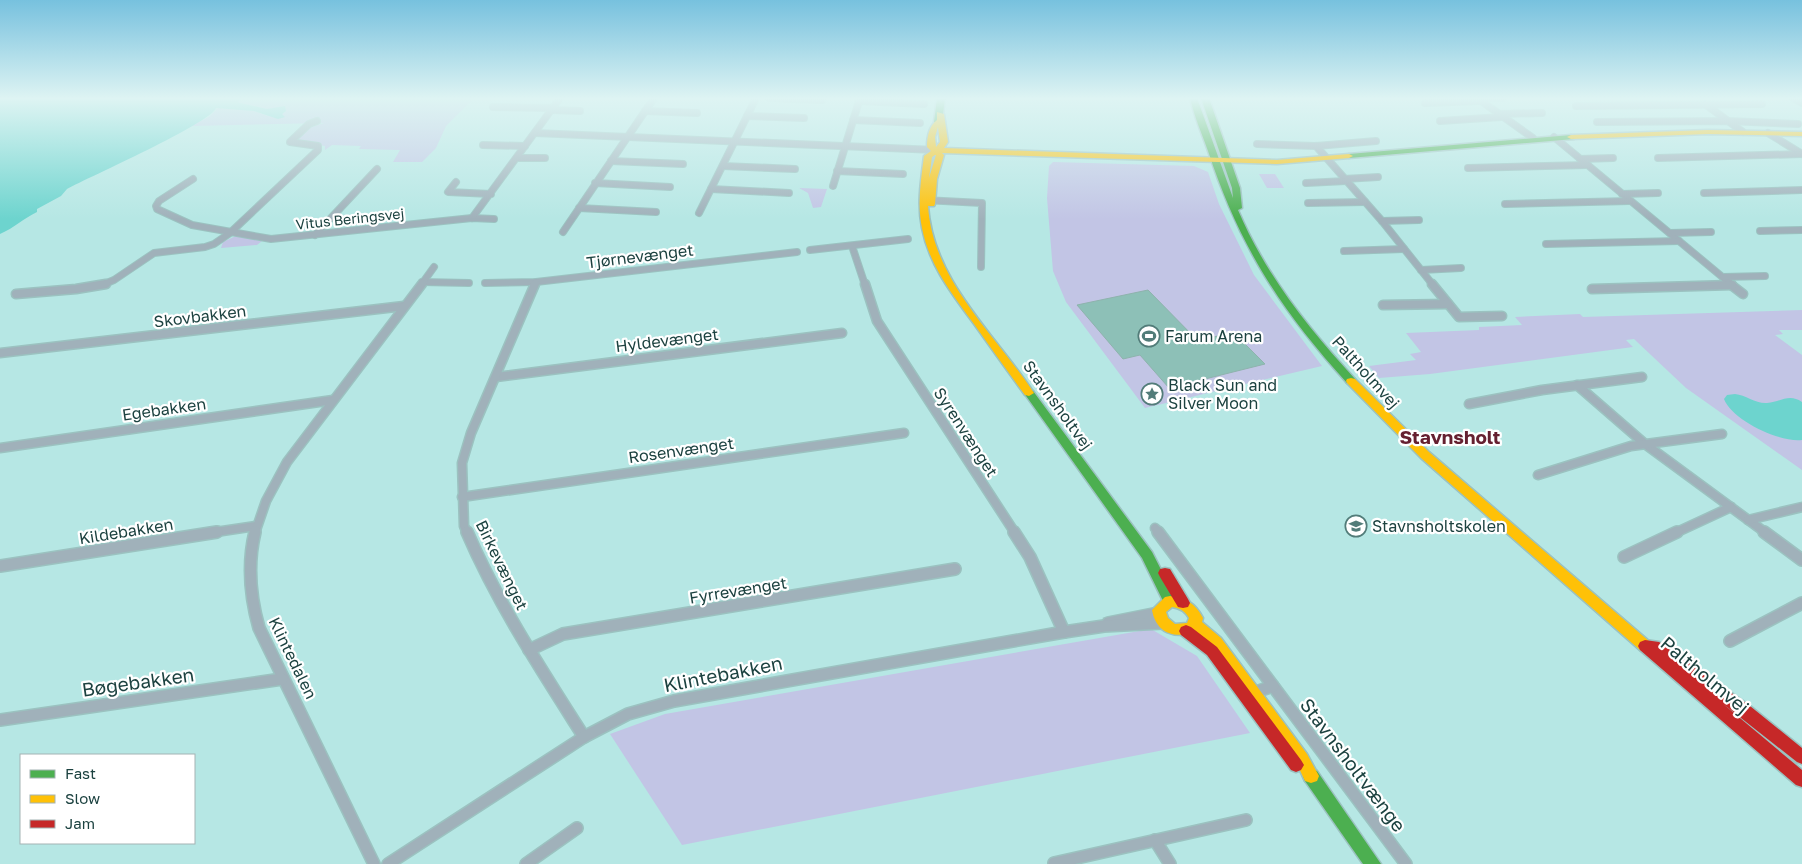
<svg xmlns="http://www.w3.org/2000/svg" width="1802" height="864" viewBox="0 0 1802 864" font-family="'Golos Text',sans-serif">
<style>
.green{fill:#c2c5e5}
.water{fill:#6dd4ce}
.building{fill:#8dc0b7;stroke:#8eb3ad}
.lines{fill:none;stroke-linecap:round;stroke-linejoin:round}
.street-far2-casing{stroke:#9bc2c0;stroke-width:8}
.street-far1-casing{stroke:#9bc2c0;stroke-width:11}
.street-casing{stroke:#9bc2c0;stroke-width:14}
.fast-casing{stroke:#9bc2c0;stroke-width:3}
.slow-casing{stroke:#9bc2c0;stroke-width:3}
.jam-casing{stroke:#9bc2c0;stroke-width:3}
.street-far2{stroke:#a0b1ba;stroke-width:6}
.street-far1{stroke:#a0b1ba;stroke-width:8}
.street{stroke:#a0b1ba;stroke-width:11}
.fast{fill:#4caf50;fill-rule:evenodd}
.slow{fill:#ffc107;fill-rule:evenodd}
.jam{fill:#c62828;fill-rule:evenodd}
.labels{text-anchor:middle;stroke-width:4.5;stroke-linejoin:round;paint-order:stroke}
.far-street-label{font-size:14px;fill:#1c4240;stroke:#fff}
.street-label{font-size:16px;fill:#1c4240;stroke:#fff}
.poi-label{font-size:16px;fill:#1c4240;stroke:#fff;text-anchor:start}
.quarter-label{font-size:19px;font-weight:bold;fill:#652030;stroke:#fff}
.near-street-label{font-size:19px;fill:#1c4240;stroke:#fff}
</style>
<rect width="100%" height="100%" fill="#b6e7e4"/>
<!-- green -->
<g class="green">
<path d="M242,98H474L446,126L436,148L422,162H393L400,150L359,149L361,146L332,145L325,150V146L294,141L306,129L324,123L191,126L209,117L218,108L254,111L268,116L282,114L286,111L285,107L267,109L240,103L238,102Z"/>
<path d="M1053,162L1194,166L1208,172L1219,204L1254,275L1322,366L1145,408L1066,302L1053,271L1047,198L1049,166Z"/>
<path d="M1259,174H1275L1284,188H1267Z"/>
<path d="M799,188L827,189L821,207L813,208L808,193Z"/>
<path d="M236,236L262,241L257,245L221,248L223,242Z"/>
<path d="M1802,310V330H1779L1783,334L1775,335L1802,355V470L1686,388L1634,339L1626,340L1633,347L1430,374L1379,378L1369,366L1416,360L1410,354L1421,352L1406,333L1479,330V327L1522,325L1515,317L1580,314L1583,317Z"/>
<path d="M1151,629L1197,656L1250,733L682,845L610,734L665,714Z"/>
</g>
<!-- water -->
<g class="water">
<path d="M0,98H242L238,102L240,103L267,109L285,106L286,111L282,114L285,117L278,119L254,111L216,108C211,123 89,177 67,189L61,196L37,209V212C24,218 14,228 0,234Z"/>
<path d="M1735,394C1746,395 1756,404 1767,403C1781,402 1789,393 1802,402V440C1780,443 1732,420 1724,399L1727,395Z"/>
</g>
<!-- building -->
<path class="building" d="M1148,290L1198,341L1233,332L1265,364L1169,388L1140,355L1123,359L1077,305Z"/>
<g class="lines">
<!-- street-far2 casing -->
<g class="street-far2-casing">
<g id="street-far2">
<path d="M769,98L822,100"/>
<path d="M1477,98L1533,138"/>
<path d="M1477,98H1503"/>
<path d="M1793,98L1802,103"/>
<path d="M859,101L924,104"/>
<path d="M1425,103L1480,101"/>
<path d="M1705,104L1743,132"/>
<path d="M1576,106L1762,104"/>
<path d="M493,107L553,108"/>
<path d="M552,110L580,111"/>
<path d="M645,111L697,113"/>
<path d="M1498,114L1542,113"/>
<path d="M747,116L804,118"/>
<path d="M853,120L920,123"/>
<path d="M1440,121L1501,117"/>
<path d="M1597,122L1728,121L1798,124"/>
<path d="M535,133L936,150"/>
<path d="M1768,133L1802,154"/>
<path d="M1554,137L1732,285"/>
<path d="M1257,144L1316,146L1376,141"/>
<path d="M483,145L525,146"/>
<path d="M1316,146L1382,221L1433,285"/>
<path d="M517,158H545"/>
<path d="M1658,158L1802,154"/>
<path d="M1580,159L1613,158"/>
<path d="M611,161L683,164"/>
<path d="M723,166L795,169"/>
<path d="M1468,168L1588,165"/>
<path d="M837,171L903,174"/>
<path d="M193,179L159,201L156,206L157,209L192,225L271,239L472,218L494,219"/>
<path d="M1344,179L1378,177"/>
<path d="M456,182L448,192L491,194"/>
<path d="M595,183L670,187"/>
<path d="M1306,183L1346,181"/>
<path d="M833,186L860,98"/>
<path d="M711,189L789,193"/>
<path d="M1704,193L1802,190"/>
<path d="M1622,194L1658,193"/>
<path d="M924,200L982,203L981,267"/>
<path d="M1308,203L1365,202"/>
<path d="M1505,204L1630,201"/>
<path d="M579,208L656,212"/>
<path d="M699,213L756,98"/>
<path d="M472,218L560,98"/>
<path d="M1382,221L1419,220"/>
<path d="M1760,231L1802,230"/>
<path d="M563,232L654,98"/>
<path d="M1670,233L1711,232"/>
<path d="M315,235L377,169"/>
<path d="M1546,244L1679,241"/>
<path d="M852,246L865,285"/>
<path d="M810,250L908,239"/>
<path d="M1344,251L1404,249"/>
<path d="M1421,270L1461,268"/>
<path d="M1723,277L1765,276"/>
<path d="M422,282L469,283"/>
<path d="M485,283L536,282L797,252"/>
<path d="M102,285L114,280L154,253L205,247L214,244L230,233L318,150V146L290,142L309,124L317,121"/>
<path d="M421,285L434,267"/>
<path d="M535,285L536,282"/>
</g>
</g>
<!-- street-far1 casing -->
<g class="street-far1-casing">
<g id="street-far1">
<path d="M865,284L877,321L1015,533"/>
<path d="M1432,284L1459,317L1502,316"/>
<path d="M1730,284L1743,294"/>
<path d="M1592,289L1732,285"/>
<path d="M16,294L76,289L106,284"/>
<path d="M1383,305L1448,304"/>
<path d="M0,353L404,306"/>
<path d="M496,377L842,333"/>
<path d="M1577,385L1645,444L1766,533"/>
<path d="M1469,404L1542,390L1642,377"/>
<path d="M0,448L333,400"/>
<path d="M1538,475L1631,446L1722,434"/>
<path d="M462,497L904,433"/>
<path d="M1748,520L1802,507"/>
<path d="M1155,528L1159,533"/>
<path d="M209,533L256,526"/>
<path d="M255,533L266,501L287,462L422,284"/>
<path d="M467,533L464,526L462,463L471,433L535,284"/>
<path d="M1675,533L1731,507"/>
</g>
</g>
<!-- street casing -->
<g class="street-casing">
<g id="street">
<path d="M255,532C247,565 250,596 259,628L374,864"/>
<path d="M467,532C498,604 542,671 584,737"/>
<path d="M1014,532L1030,557L1064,632"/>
<path d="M1158,532L1406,864"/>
<path d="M1764,532L1802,560"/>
<path d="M1624,557L1677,532"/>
<path d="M0,566L217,532"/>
<path d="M1108,623L1158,613"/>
<path d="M1730,641L1802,603"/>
<path d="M529,650L563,634L955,569"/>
<path d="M1250,694L1273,686"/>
<path d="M0,720L282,679"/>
<path d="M1155,840L1170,864"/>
<path d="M1054,863L1246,820"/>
<path d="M388,864L584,737L628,714L674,701L1064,632L1104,626L1163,623"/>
<path d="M526,864L577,828"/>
</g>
</g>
<!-- fast casing -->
<g class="fast-casing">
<g id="fast">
<path d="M937,98H945L942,122L938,124L934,122Z"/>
<path d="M1190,98H1197L1233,198L1232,188L1201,98H1209L1240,188L1242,208L1238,210C1265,274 1308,328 1355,379L1356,381L1355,383H1347C1280,309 1240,247 1208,151C1202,134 1194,116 1190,98Z"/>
<path d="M1571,135L1575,137L1574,139L1349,158L1345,156L1349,154Z"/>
<path d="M1029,390L1033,391L1152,552L1177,601L1175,605L1170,606L1165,605L1142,558L1024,393Z"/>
<path d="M1311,769L1317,771L1381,864H1363L1305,781L1303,776L1305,771Z"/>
</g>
</g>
<!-- slow casing -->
<g class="slow-casing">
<g id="slow">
<path d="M937,112L944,114L948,142L944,148L1277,160L1349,154L1353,156L1349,158L1277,164L942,153L944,155L937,179L935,204L934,206H928C933,281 995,334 1034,393L1029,396L1025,395C1008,372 991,348 974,324C952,294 929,265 922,228C917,204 921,180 924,156L931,151L927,147C927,137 929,126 937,120ZM938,127L940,142L936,147L935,137ZM935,155H936L929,178L932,157Z"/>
<path d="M1708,130L1802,132V136L1708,134L1571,139L1567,137L1571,135Z"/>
<path d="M1351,378L1355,379L1429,452L1650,642L1652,646L1650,650L1645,652L1640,650L1421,458L1347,383L1346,381L1347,379Z"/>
<path d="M1170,596C1186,598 1195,603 1203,618L1202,622L1221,638L1307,754L1319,776L1317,781L1311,783L1305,781L1297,764L1211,646L1195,632C1174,639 1156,633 1152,610L1165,597ZM1172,607C1180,608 1185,611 1189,618L1187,623L1175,624L1168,618L1166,612Z"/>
</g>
</g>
<!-- jam casing -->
<g class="jam-casing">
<g id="jam">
<path d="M1165,568L1170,569L1188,599L1190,603L1188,607L1183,608L1178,607L1160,577L1158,573L1160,569Z"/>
<path d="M1186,625L1191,627L1217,647L1301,760L1304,765L1301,770L1296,772L1291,770L1207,655L1181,635L1179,631L1181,627Z"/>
<path d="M1645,640L1659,642L1750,706L1802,748V764L1797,762L1722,703L1802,770V787L1796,785L1640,650L1638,646L1640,642Z"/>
</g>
</g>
<!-- street-far2 -->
<use href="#street-far2" class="street-far2"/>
<!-- street-far1 -->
<use href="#street-far1" class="street-far1"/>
<!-- street -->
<use href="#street" class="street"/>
<!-- fast -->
<use href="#fast" class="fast"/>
<!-- slow -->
<use href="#slow" class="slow"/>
<!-- jam -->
<use href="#jam" class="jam"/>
</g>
<!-- sky -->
<linearGradient id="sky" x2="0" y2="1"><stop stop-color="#77c1de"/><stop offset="0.45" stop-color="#def4f3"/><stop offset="1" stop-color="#def4f3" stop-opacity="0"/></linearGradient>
<rect width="1802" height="219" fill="url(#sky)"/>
<!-- icons -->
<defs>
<g id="stadium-ring" transform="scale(1.125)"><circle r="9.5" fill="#fff" stroke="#527c79" stroke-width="1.5"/><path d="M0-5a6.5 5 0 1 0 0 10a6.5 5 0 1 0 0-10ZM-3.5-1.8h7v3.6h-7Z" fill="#527c79"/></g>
<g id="sight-ring" transform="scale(1.125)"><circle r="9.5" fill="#fff" stroke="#527c79" stroke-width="1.5"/><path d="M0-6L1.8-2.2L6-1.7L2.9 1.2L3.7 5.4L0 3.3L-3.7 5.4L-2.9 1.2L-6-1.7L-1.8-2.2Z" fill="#527c79"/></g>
<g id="school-ring" transform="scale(1.125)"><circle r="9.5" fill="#fff" stroke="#527c79" stroke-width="1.5"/><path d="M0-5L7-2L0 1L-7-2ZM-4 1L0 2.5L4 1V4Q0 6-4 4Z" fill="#527c79"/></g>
</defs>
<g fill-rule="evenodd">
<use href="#stadium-ring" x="1149" y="336"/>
<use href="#sight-ring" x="1152" y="394"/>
<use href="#school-ring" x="1356" y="526"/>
</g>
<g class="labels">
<!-- far-street labels -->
<g class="far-street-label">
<text transform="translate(350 219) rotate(-6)" y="5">Vitus Beringsvej</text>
</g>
<!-- street labels -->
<g class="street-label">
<text transform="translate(640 256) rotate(-7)" y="6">Tjørnevænget</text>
<text transform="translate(200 316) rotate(-7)" y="6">Skovbakken</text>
<text transform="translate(667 340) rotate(-7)" y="6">Hyldevænget</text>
<text transform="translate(1366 372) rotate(48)" y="6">Paltholmvej</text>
<text transform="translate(1058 405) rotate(54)" y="6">Stavnsholtvej</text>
<text transform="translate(164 409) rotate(-8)" y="6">Egebakken</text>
<text transform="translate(966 432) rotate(57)" y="6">Syrenvænget</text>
<text transform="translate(681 450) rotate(-8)" y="6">Rosenvænget</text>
<text transform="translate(126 531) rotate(-9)" y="6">Kildebakken</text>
<text transform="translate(502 565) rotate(64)" y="6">Birkevænget</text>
<text transform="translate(738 590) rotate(-9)" y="6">Fyrrevænget</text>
<text transform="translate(293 658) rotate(64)" y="6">Klintedalen</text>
</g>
<!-- poi labels -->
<g class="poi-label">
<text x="1165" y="342">Farum Arena</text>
<text x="1168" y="391">Black Sun and<tspan x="1168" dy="18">Silver Moon</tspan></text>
<text x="1372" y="532">Stavnsholtskolen</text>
</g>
<!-- quarter labels -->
<g class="quarter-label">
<text x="1450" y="444">Stavnsholt</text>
</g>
<!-- near-street labels -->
<g class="near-street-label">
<text transform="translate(723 674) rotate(-11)" y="7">Klintebakken</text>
<text transform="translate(1705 675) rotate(40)" y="7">Paltholmvej</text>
<text transform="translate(138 682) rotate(-8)" y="7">Bøgebakken</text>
<text transform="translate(1353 765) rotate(53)" y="7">Stavnsholtvænge</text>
</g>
</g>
<!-- legend -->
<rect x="20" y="754" width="175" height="90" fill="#ffffff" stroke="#a4b3b3"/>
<rect x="30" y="770" width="25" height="8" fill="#4caf50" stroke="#a4b3b3"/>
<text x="65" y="779" font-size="15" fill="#1c4240">Fast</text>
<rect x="30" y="795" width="25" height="8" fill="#ffc107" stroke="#a4b3b3"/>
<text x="65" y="804" font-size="15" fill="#1c4240">Slow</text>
<rect x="30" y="820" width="25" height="8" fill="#c62828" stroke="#a4b3b3"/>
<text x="65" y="829" font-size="15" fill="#1c4240">Jam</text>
</svg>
